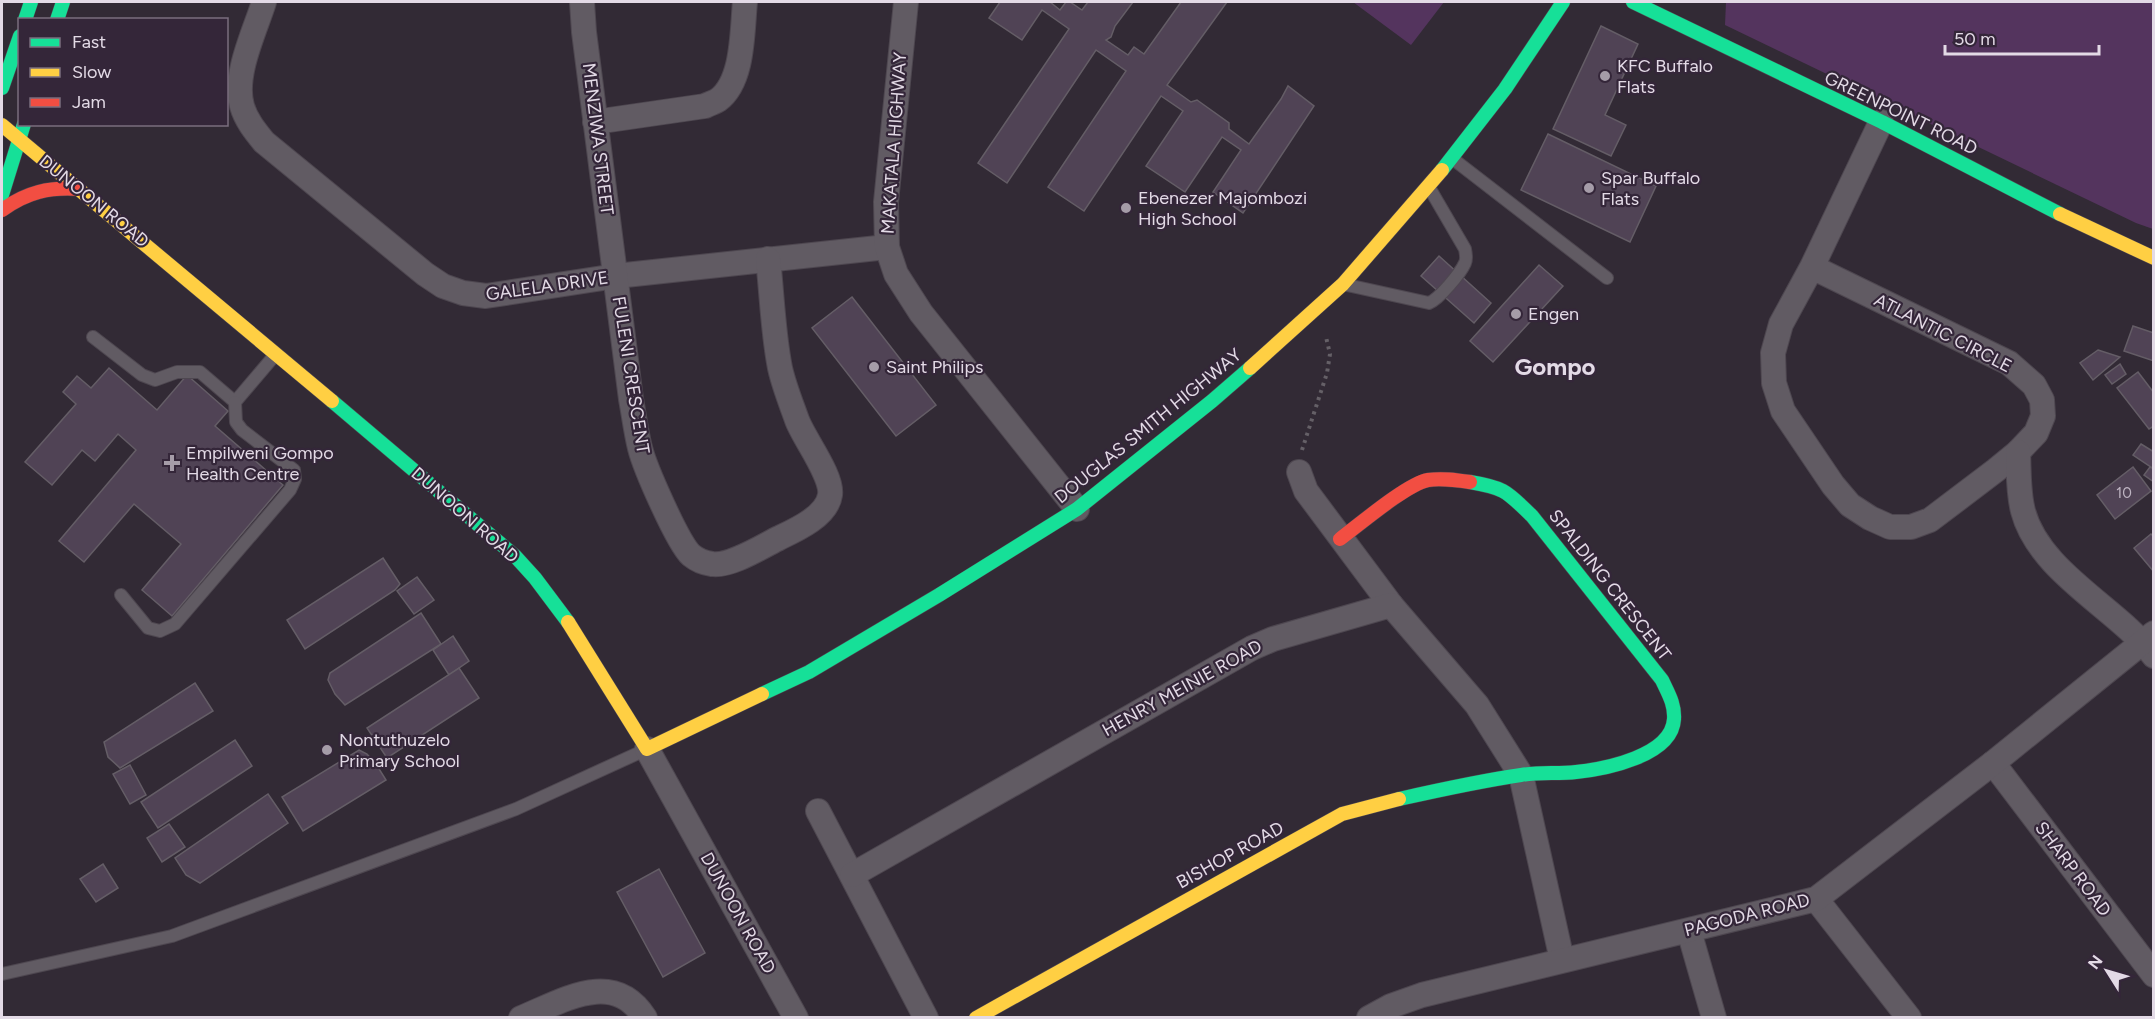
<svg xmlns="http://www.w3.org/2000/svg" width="2155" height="1019" viewBox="0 0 2155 1019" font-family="Figtree,sans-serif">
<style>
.green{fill:#54345e}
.building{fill:#504355;stroke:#645d66;stroke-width:1.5}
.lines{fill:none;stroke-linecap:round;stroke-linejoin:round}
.lane-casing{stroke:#4e4750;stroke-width:14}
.street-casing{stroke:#4e4750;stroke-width:26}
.fast-casing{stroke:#4e4750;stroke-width:15}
.slow-casing{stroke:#4e4750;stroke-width:15}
.jam-casing{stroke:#4e4750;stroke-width:15}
.path{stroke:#656067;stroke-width:4;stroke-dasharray:3 4.5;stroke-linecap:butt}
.lane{stroke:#615b63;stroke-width:12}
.street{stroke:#615b63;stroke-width:24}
.fast{stroke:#16e098;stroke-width:14}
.slow{stroke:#ffcf43;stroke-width:14}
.jam{stroke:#f24e42;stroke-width:14}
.poi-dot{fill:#a59ca8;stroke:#342639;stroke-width:2}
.labels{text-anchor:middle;stroke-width:4.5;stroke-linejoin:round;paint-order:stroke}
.number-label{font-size:15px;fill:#beb4c2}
.poi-label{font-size:18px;fill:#e3dae6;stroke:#342639;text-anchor:start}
.street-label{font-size:18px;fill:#e3dae6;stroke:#342639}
.district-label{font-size:24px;font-weight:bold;fill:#e3dae6;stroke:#342639}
</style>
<rect width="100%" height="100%" fill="#322a35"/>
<!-- green -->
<g class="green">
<path d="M1353,2H1444L1411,45Z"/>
<path d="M1726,2H2153V229L2136,223L1725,25Z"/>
</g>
<!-- building -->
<g class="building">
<path d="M1000,2H1050L1060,10L1066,2H1070L1082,10L1088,2H1133L1115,26L1111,37L1106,40L1128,55L1134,47L1144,54L1181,2H1227L1167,85L1191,102L1197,100L1229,123V129L1249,144L1281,99L1288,86L1314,106L1243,213L1213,192L1241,150L1222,137L1185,192L1146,166L1183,111L1161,96L1084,211L1048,187L1126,71L1096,50L1007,183L978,163L1069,29L1042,10L1022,40L989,18Z"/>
<path d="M1601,26L1638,44L1605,115L1626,125L1611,156L1553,129Z"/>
<path d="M1548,134L1656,186L1630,242L1521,190Z"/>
<path d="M1439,256L1491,303L1474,323L1421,276Z"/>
<path d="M1539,265L1563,286L1493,362L1470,341Z"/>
<path d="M852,297L936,405L896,436L812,328Z"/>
<path d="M2133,326L2154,333V361L2124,351Z"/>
<path d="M2098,350L2120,357L2093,380L2080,363Z"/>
<path d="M2120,364L2126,374L2112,384L2105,375Z"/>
<path d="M109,368L157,410L187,375L228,411L215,426L283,485L172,616L142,590L181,544L134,504L84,562L59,541L136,450L118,434L95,461L82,450L52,485L25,462L76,404L63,392L77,376L91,388Z"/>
<path d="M2138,372L2154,393V426L2149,429L2117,388Z"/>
<path d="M2141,444L2154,452V469L2133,455Z"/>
<path d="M2133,467L2151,491L2115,519L2097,495Z"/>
<path d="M2150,467L2154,469V482L2144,475Z"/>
<path d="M2151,534L2154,537V572L2134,548Z"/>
<path d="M383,558L400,584L395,590L305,649L287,620Z"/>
<path d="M417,577L434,600L414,614L397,591Z"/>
<path d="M421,613L441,644L345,705L335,694L328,680L330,673Z"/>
<path d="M453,636L469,661L449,675L433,650Z"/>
<path d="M459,668L479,698L387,758L367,728Z"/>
<path d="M195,683L213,711L120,768L108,757L104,742Z"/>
<path d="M235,740L252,766L158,828L141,802Z"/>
<path d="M359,750L367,754L376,764L386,780L303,831L282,797Z"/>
<path d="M130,765L146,795L130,804L113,774Z"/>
<path d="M268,794L288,823L200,883L186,875L175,858Z"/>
<path d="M169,824L185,847L162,862L147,838Z"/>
<path d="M103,864L118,888L96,902L80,879Z"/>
<path d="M659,869L705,953L663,977L617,892Z"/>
</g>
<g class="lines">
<!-- lane casing -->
<g class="lane-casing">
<g id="lane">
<path d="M1453,159L1607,278"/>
<path d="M1347,285L1429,303C1439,299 1460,274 1465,263C1467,259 1466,254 1465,249L1430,189"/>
<path d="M93,337L142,375L155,380L177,372H200L235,402L275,355"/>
<path d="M121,595L148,628L160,631L175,624L290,490L295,479L294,470L242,430L236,422L235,402"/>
<path d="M2,974L172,936L516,809L645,750"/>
</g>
</g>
<!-- street casing -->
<g class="street-casing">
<g id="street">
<path d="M264,2C255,31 233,75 242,106C246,120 255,131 264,142L425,274L443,286L463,293L486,296L616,276L887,247"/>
<path d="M582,2L584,32L631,399C634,415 636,432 640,448C645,468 678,543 691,555C697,560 704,563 712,564C730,567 763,546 779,538C796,530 827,516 830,495C833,476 804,439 797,420C791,403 784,386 780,368C773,333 772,295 768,259"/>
<path d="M906,2L886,202L887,247L896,274L921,313L1077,509"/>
<path d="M595,122L705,106C709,104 715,102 718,100C744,81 742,30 745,2"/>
<path d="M1812,267L2009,363L2034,385L2042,400L2043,416L2036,433L2018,452L1996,470L1930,520L1911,527H1890L1870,518L1850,505L1833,485L1783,411L1774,383L1773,353L1781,324L1812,267L1881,122"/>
<path d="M2018,452C2019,472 2018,492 2023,511C2039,572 2117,608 2154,656"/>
<path d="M1299,472L1306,491L1391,605"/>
<path d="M647,749L796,1018"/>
<path d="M1993,763L2154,975"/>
<path d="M818,811L926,1018"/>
<path d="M852,875L1252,648L1273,639L1391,605L1477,705L1521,775L1562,960"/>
<path d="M1816,899L1909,1018"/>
<path d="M1689,931L1714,1018"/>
<path d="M521,1018C563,1001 613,968 645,1018"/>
<path d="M1369,1018L1391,1006L1422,995L1816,899L1993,763L2154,633"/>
</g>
</g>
<!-- fast casing -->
<g class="fast-casing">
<g id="fast">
<path d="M1633,2L1882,122L2060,214"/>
<path d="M25,20L31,2"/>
<path d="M57,20L63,2"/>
<path d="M2,88L20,36"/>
<path d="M1442,170L1505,89L1563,2"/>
<path d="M2,195L24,124"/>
<path d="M332,401L515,556L535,578L568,622"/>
<path d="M762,694L809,672L939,595L1077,509L1212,401L1250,368"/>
<path d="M1399,799C1439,790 1480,781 1521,775C1539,772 1558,774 1576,772C1605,769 1672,756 1674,719C1675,704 1668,693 1662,680L1532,516C1507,492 1506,488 1470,482"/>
</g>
</g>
<!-- slow casing -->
<g class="slow-casing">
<g id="slow">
<path d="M2,125L332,401"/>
<path d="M2060,214L2154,258"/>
<path d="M1250,368L1343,284L1442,170"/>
<path d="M568,622L647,749L762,694"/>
<path d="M976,1018L1342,814L1399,799"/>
</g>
</g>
<!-- jam casing -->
<g class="jam-casing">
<g id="jam">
<path d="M2,210C27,192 49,187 79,189"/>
<path d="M1340,539C1360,524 1407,484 1428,480C1442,478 1456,480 1470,482"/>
</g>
</g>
<!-- path -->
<path class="path" d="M1302,450L1327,373L1330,354L1326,337"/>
<!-- lane -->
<use href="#lane" class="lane"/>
<!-- street -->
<use href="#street" class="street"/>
<!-- fast -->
<use href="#fast" class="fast"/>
<!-- slow -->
<use href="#slow" class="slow"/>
<!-- jam -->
<use href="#jam" class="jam"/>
</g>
<!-- markers -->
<g class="poi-dot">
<circle cx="1605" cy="76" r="6"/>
<circle cx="1589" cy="188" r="6"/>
<circle cx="1126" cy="208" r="6"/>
<circle cx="1516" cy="314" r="6"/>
<circle cx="874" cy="367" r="6"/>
<path d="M169 454h6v6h6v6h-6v6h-6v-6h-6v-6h6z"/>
<circle cx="327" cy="750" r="6"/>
</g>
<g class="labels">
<!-- number labels -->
<g class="number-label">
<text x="2124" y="498">10</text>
</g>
<!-- poi labels -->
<g class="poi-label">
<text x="1617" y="72">KFC Buffalo<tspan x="1617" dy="21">Flats</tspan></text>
<text x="1601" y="184">Spar Buffalo<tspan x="1601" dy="21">Flats</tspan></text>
<text x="1138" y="204">Ebenezer Majombozi<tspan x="1138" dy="21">High School</tspan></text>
<text x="1528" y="320">Engen</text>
<text x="886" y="373">Saint Philips</text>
<text x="186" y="459">Empilweni Gompo<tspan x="186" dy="21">Health Centre</tspan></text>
<text x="339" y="746">Nontuthuzelo<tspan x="339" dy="21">Primary School</tspan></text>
</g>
<!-- street labels -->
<g class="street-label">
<text transform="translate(1901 113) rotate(26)" y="6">GREENPOINT ROAD</text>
<text transform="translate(598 139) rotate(83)" y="6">MENZIWA STREET</text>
<text transform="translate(894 143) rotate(-86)" y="6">MAKATALA HIGHWAY</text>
<text transform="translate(94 201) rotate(39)" y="6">DUNOON ROAD</text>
<text transform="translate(547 286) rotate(-8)" y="6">GALELA DRIVE</text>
<text transform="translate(1943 333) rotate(27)" y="6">ATLANTIC CIRCLE</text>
<text transform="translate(631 375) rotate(81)" y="6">FULENI CRESCENT</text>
<text transform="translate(1148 426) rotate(-39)" y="6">DOUGLAS SMITH HIGHWAY</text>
<text transform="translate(465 515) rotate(41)" y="6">DUNOON ROAD</text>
<text transform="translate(1610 585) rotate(52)" y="6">SPALDING CRESCENT</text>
<text transform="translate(1182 688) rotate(-29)" y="6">HENRY MEINIE ROAD</text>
<text transform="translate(1230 855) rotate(-29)" y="6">BISHOP ROAD</text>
<text transform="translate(2073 869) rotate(53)" y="6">SHARP ROAD</text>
<text transform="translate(738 913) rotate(61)" y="6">DUNOON ROAD</text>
<text transform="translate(1747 915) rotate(-14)" y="6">PAGODA ROAD</text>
</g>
<!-- district labels -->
<g class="district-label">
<text x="1555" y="375">Gompo</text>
</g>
</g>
<!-- border -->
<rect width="2155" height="1019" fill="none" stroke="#e3dae6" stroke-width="6"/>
<!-- legend -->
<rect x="18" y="18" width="210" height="108" fill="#342639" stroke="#7a6e7e" stroke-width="1.5"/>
<rect x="30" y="38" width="30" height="9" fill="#16e098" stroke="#7a6e7e" stroke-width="1.5"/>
<text x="72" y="48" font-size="18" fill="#e3dae6">Fast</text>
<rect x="30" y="68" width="30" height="9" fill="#ffcf43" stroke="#7a6e7e" stroke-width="1.5"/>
<text x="72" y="78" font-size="18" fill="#e3dae6">Slow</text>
<rect x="30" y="98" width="30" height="9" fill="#f24e42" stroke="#7a6e7e" stroke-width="1.5"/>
<text x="72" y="108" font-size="18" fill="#e3dae6">Jam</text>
<!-- north arrow -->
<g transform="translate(2107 971) rotate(307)" stroke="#342639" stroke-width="4.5" paint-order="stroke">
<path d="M0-4.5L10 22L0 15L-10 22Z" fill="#e3dae6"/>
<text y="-9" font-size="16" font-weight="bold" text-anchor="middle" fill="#e3dae6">N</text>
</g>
<!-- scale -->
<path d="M1945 45v9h154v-9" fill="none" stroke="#e3dae6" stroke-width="3"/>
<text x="1954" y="45" font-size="18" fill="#e3dae6" stroke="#342639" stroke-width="4.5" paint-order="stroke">50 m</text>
</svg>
